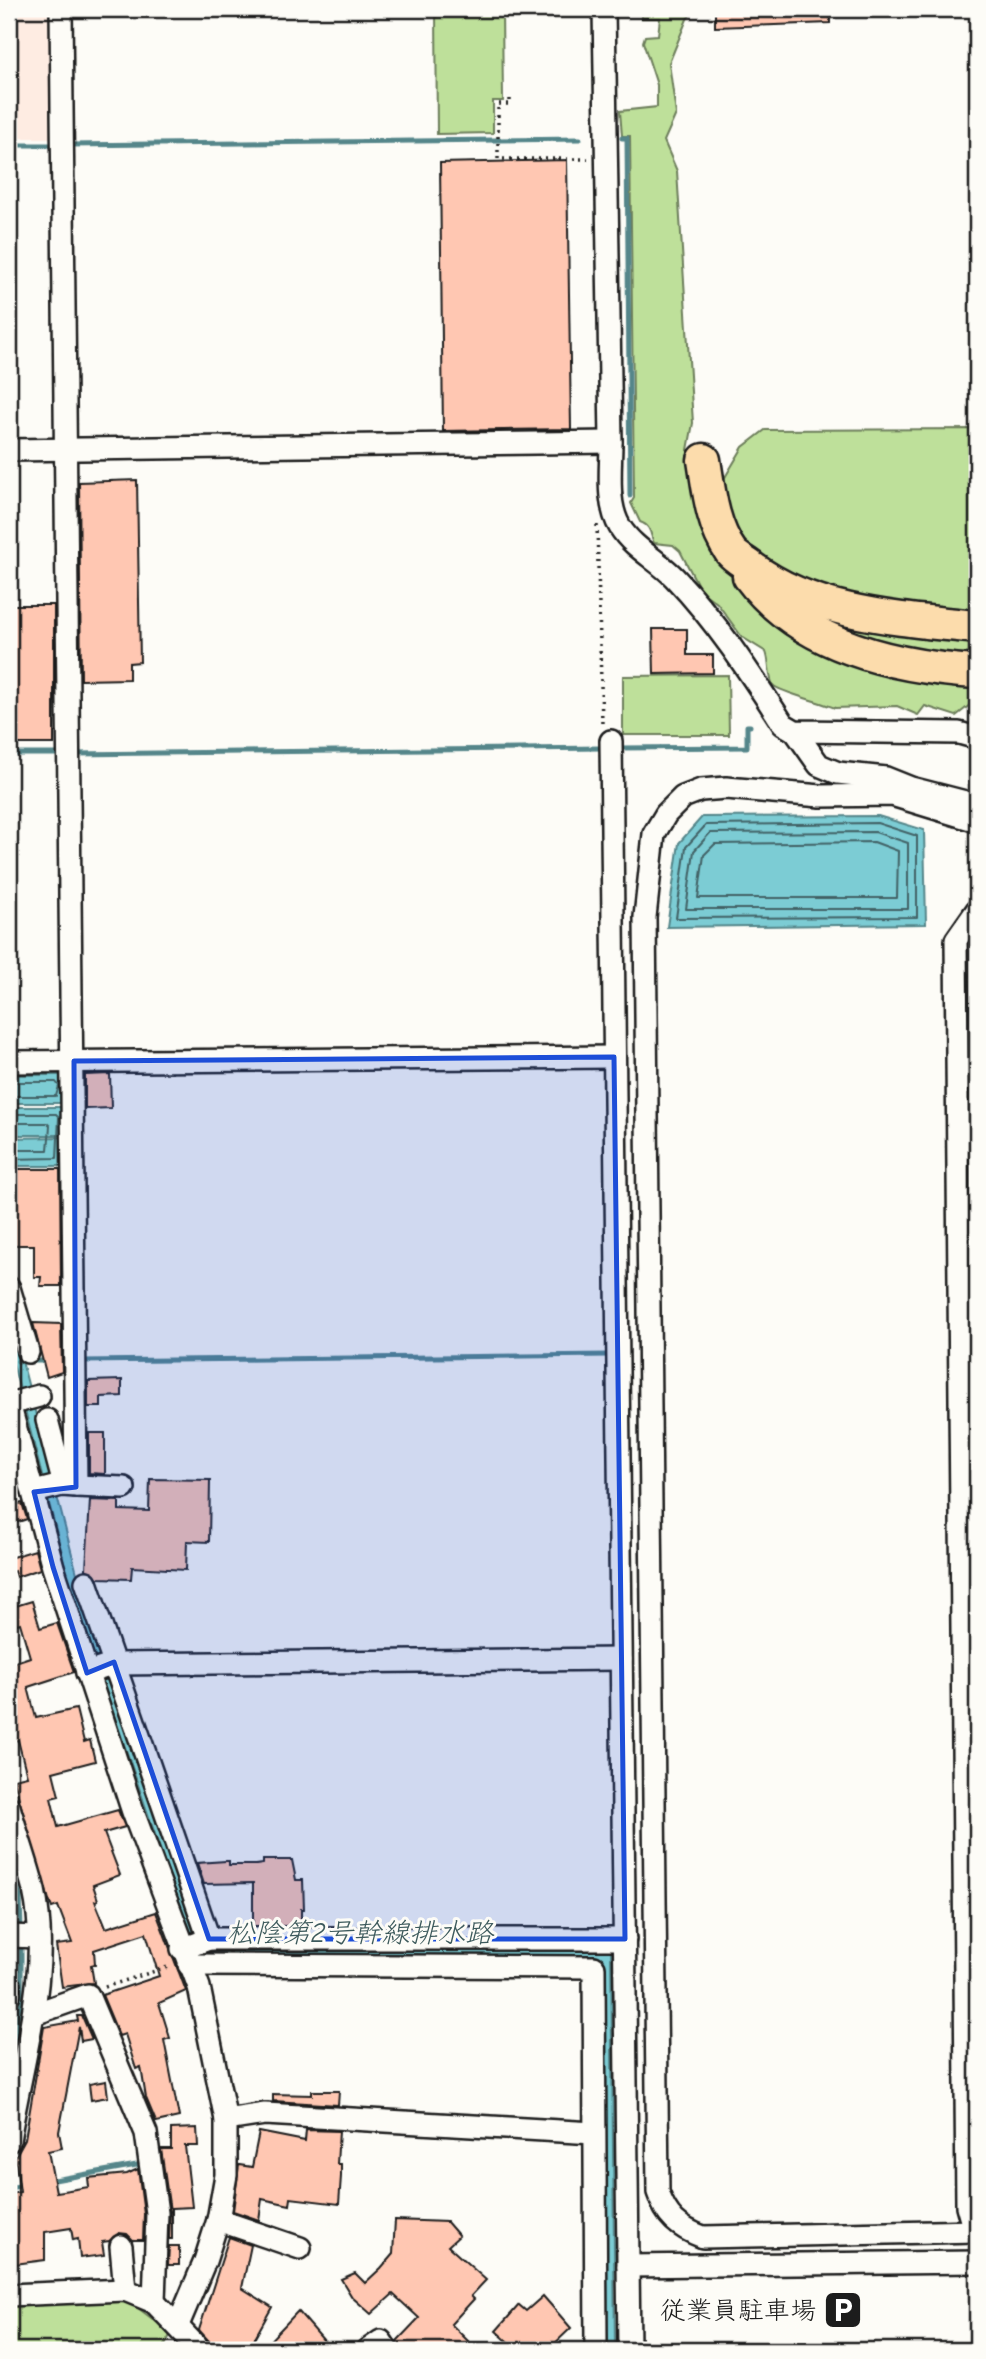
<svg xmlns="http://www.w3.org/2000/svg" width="986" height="2359" viewBox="0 0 986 2359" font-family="'Comic Neue','Klee One',sans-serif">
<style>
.built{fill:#feece2}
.green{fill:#bee09a;stroke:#6d7e5b;stroke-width:2}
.water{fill:#7bccd4;stroke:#55868a;stroke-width:2}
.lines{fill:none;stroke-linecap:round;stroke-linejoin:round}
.shore{stroke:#426266;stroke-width:2}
.stream{stroke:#55868a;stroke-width:5}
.building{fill:#ffc7b2;stroke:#1c1c1c;stroke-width:2}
.minor-casing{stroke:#1c1c1c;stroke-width:26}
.highway-casing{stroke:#1c1c1c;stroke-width:37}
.path{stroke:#1c1c1c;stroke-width:3.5;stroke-dasharray:2 5;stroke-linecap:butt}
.minor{stroke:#fdfcf7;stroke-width:21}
.highway{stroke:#fcdcac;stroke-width:32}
.marked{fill:#1d4ed8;fill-opacity:0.2;stroke:#1d4ed8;stroke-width:5;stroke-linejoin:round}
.labels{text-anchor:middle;stroke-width:6;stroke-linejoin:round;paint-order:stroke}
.poi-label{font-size:26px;fill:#1c1c1c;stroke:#fdfcf7;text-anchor:end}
.water-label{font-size:28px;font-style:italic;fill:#3d5a5c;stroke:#fdfcf7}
</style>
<rect width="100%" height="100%" fill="#fdfcf7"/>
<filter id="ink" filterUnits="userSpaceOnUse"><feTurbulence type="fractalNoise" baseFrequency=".0143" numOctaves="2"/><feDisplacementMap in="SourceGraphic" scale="14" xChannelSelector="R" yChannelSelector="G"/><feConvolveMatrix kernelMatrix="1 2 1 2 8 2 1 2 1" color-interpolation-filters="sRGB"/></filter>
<g filter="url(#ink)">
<!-- built -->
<path class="built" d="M9,9H54L56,138H9Z"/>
<!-- green -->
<g class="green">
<path d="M436,9H502L503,101H493V133L437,134Z"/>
<path d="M642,9H695L687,19L669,63L676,114L664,141L677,171L693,423L688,450L700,514L715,550L756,603L977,681V704L970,705L956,716L925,706L918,715L897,706L835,708C824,703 776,691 773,685C768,675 770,662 766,652L742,637L717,603L701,591L680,551L673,545L654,543C650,535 652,526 640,522L631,503L634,498L630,136H622L620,111L657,107V85L643,42L645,36L658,35L660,18H642Z"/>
<path d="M977,429V617C903,607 769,598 732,521C726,508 725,493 724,479L743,447L765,430Z"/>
<path d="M788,599L977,638V660L885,646L828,627Z"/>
<path d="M728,675L729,735H623V676Z"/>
<path d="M107,2296L130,2302L171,2333L163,2350H9V2305Z"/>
</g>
<!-- water -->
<g class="water">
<path d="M878,816L924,830L926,924L667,927L679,843L702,817Z"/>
<rect x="9" y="1075" width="57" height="28"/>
<rect x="9" y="1107" width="57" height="28"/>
<path d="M66,1137V1166H9V1138Z"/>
<path d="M9,1311L81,1589L205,1949L611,1948L615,2350H605L602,1959H198L73,1596L9,1348Z"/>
</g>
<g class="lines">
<!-- shore -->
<g class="shore">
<path d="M877,823L917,836V917L676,918L686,847L706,825Z"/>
<path d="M875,832L908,843V909H686L694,851L710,833Z"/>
<path d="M874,842L898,851L897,898H698L704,855L715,844Z"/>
<path d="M9,1082H56L59,1086L56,1096H9"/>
<path d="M9,1114H56L59,1117L57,1158L9,1159"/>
<path d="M9,1123H47L50,1126L48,1150H9"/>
</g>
<!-- stream -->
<g class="stream">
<path d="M622,138H627L630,496"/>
<path d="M9,145H56"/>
<path d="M68,145L580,139"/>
<path d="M619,748L747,747V726H750"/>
<path d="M9,754H61"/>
<path d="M74,754L602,748"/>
<path d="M18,1361H69"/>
<path d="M81,1361L610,1355"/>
<path d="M9,1858L20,1898L21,1930"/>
<path d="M9,2065L21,1994V1940"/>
<path d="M49,2181L142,2164"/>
<path d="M9,2188L25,2185"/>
</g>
</g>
<!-- building -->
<g class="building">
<path d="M715,9H830V23L715,27Z"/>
<path d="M567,160L571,429L443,431L440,163Z"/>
<path d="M137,480L140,662L129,663V679L81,680L79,482Z"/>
<rect x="9" y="605" width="45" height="139"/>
<path d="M653,629H687V655H713V673L654,674Z"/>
<path d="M110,1074L111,1108L85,1109V1075Z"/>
<path d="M9,1169H60L61,1286H40L41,1277H34V1245H9Z"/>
<path d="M33,1323L61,1324L62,1372L47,1377Z"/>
<path d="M122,1380V1396L101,1397V1407H88V1381Z"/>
<path d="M89,1433H105V1474L89,1473Z"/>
<path d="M150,1479L210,1480L209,1542L187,1541L186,1570L132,1567L131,1579L98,1578L86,1569L90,1500L119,1501V1510L149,1511Z"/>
<path d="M22,1503L27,1519L9,1525V1507Z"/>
<path d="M35,1550L40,1569L16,1577L14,1571L9,1573V1558Z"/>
<path d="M32,1601L40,1628L57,1623L74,1672L28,1687L36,1718L76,1709L84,1742L90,1740L95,1761L53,1772L59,1796L51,1798L58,1827L118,1810L125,1827L104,1833L120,1875L93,1885L98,1900L95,1901L106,1928L156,1912L186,1991L159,2003L170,2038L164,2040L179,2117L156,2122L146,2098L141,2067L136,2069L125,2034L119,2036L102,1995L159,1976L146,1933L94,1950L95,1964L91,1965L94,1983L62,1987L56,1945L72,1943L58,1906L52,1908L49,1900L19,1799L14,1779L27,1776L18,1740L9,1742V1664L30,1657L20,1623L14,1625L9,1608Z"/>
<path d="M263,1860H292L296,1880H303L304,1909H301V1926H253V1883L204,1884L197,1863L226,1861H229V1865H256L263,1864Z"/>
<path d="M77,2016H82L92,2039L81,2041L79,2027L59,2132L62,2148L48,2151L56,2192L89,2187L88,2178L127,2174L138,2169L144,2214L143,2240H133L127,2234L119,2233L109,2241L102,2242L104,2255L80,2258L78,2239L73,2240L71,2228L45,2232V2260L15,2264L9,2241V2234L13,2232L11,2194L20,2192L15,2157L25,2139L44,2027L78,2021Z"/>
<path d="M106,2081L108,2097L91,2100L89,2084Z"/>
<path d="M312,2091H339L338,2105L273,2101V2094L312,2095Z"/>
<path d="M197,2128L198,2146H185L192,2207L172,2208V2239H169L170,2211L161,2149H171V2129Z"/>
<path d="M306,2130L339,2131L337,2164H341V2176L339,2204L291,2198L290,2205L262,2199L259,2220L233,2211L239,2165L252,2167L259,2132L305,2141Z"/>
<path d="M395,2220L447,2222L459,2236L448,2246L486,2280L471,2296L474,2299L451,2324L477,2350H400L397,2341L419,2318L393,2294L371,2314L352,2297L341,2279L355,2273L365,2283L381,2268L393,2254Z"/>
<path d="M229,2237L251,2245L242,2288L272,2307L248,2350H217L199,2330Z"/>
<path d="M169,2246H179V2265H168Z"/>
<path d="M543,2296L571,2328L548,2350H517L496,2331L519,2305L526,2311Z"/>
<path d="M298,2311L332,2350H261Z"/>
</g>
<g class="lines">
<!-- minor casing -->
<g class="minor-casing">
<g id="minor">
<path d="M604,9L611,442C611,468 606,504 620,527C633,548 658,560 675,578C716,621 750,673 783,724L795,731L959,733L977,738"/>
<path d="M9,450L611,442"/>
<path d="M795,731L819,765L838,773L886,778L911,788L977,805"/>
<path d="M611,741L629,2350"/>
<path d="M977,821L892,795L821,796L726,788L701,790L683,797L666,814L654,834L645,917L658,2192C666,2217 679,2228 703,2237L977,2231"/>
<path d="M9,1062L614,1057"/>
<path d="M9,1288L28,1352"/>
<path d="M9,1403L53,1567L133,1812L199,1987L226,2120V2175L218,2220L205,2261L178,2325"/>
<path d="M9,1404L39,1396"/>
<path d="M47,1420L64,1485"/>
<path d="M76,1486L124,1488"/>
<path d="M34,1492L62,1485L76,1486L61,9"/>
<path d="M86,1582L209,1939"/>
<path d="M87,1673L115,1664L621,1659"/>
<path d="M9,1807C17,1835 27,1862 34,1890C52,1969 21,2063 9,2141"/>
<path d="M9,1936L38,1937"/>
<path d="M182,1949L209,1939H625"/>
<path d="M189,1965L594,1967L596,2350"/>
<path d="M9,1985V1994"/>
<path d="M34,2014L88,1995L146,2133L157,2213L154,2302"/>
<path d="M226,2120L265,2114L594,2133"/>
<path d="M218,2220L300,2248"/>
<path d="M974,2231L967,2206L956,940L977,910"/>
<path d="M121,2246L125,2290"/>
<path d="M628,2266L977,2262"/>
<path d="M9,2295L125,2290L154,2302L200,2350"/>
<path d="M368,2350L381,2341L387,2350"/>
</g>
</g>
<!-- highway casing -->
<g class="highway-casing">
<g id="highway">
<path d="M704,460C709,491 712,525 731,552C736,558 746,563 752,568C815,615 902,619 977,627"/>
<path d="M749,576C801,646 895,667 977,672"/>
</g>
</g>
<!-- path -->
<g class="path">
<path d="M510,99V104H498V159H588"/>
<path d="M597,525L602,724"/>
<path d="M105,1987L171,1966"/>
</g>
<!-- minor -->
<use href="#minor" class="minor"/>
<!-- highway -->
<use href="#highway" class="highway"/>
</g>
</g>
<!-- marked area -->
<path class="marked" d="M614,1057L625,1939H209L114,1662L87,1673L53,1567L34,1492L76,1487L74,1061Z"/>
<!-- icons -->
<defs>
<g id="parking-square" transform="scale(2.0125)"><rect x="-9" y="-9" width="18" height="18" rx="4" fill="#1c1c1c" stroke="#fdfcf7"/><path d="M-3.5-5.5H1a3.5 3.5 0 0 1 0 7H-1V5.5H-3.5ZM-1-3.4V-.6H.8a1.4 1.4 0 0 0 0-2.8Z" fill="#fff"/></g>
</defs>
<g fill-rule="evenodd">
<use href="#parking-square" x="843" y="2310"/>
</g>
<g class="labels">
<!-- poi labels -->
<g class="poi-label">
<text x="816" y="2319">従業員駐車場</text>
</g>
<!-- water labels -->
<g class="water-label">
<text x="360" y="1942">松陰第2号幹線排水路</text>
</g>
</g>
<!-- margin -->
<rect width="986" height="2359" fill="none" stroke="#fdfcf7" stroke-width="35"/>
<rect x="18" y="18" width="951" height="2324" fill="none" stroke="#1c1c1c" stroke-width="2.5" filter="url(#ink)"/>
</svg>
